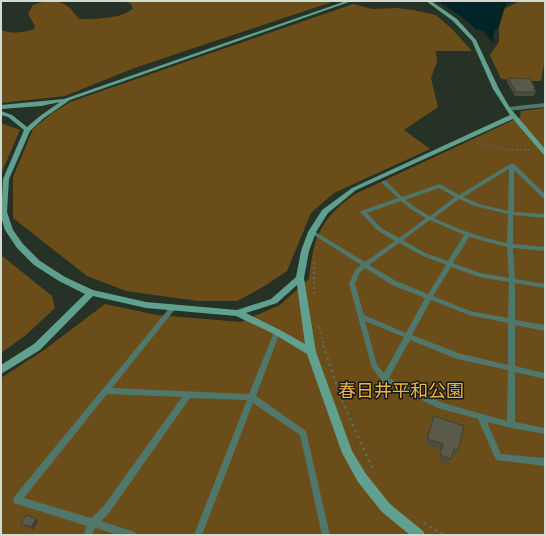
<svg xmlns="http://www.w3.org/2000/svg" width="546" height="536" viewBox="0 0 546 536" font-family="'PT Sans Narrow','Noto Sans JP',sans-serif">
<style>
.green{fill:#6a4d18}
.water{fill:#002428}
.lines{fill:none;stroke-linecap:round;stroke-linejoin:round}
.path-far2{stroke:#616b60;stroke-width:1.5;stroke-dasharray:1.5 2.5;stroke-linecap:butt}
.path-far1{stroke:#616b60;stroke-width:2;stroke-dasharray:2 3;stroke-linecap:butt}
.path{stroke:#616b60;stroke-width:2.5;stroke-dasharray:2.5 4;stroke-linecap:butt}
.lane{fill:#50776c;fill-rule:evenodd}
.street{fill:#50776c;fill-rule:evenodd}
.secondary{fill:#5fa08e;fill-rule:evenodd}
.wall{fill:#4d4d3f}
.shaded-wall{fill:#3e3f33}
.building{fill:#595a49;stroke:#3e3f33}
.labels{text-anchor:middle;stroke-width:3;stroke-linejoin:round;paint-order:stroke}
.near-park-label{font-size:18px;fill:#eeb34a;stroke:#131812}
</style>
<rect width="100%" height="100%" fill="#263225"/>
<!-- green -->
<g class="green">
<path d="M46,1C65,1 68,5 79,19C93,19 124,19 133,8L131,4L125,1H335L182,52L132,69L65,96L1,103V30C13,34 23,33 34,29L35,26L28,14L33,5Z"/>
<path d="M520,1H545V58L541,81H519L501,79L490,55L499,42V28L504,9Z"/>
<path d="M353,4L373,9L397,8L413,10L436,15L452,29L472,51H436L437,62L431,78L438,107L404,130L430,149L334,193L311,213L287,271L263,287L237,301H198L126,291L87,276L13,218V177L33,129L51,114L70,102Z"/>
<path d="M545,108V535H1V378L44,350L105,304L157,315L241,322L280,305L309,279C313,238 320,219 355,194L520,117L521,111Z"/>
<path d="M1,123L20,130L1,174Z"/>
<path d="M1,255L52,296L55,308L26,335L1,353Z"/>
</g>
<!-- water -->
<path class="water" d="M438,1H515L506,4L498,28L494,31L493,43L483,31L477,30L463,18Z"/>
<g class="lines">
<!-- path-far2 -->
<path class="path-far2" d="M477,143L511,150H532"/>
<!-- path-far1 -->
<g class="path-far1">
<path d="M314,262V293"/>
<path d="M319,327L324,346"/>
</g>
<!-- path -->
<g class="path">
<path d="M323,345L342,401L374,472"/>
<path d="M424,523L444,535"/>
</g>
<!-- lane -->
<g class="lane">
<path d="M510,164H514L545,194V199L543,198L514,170V212L545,214V218L513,215V244L545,247V251L513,248L515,279L545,284V288L515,283V320L545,325V331L515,325V366L545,373V379L515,372V422L545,428V434L511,428L487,422L501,454L545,458V466L496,460L478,419L438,408L382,381L372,368L349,284L355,270L361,265L309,232L310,231H314L365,262L395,241L377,230L360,212L361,211L398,198L382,183V181H386L402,197L440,184L459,195ZM509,169L508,211L479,204L463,197ZM439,188L455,197L430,216L416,208L405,200ZM459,199L475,206L508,214L507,243C481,238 458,229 434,218ZM401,201L412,210L426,218L399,238L381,228L367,213ZM430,220L464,235L448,261L425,253L403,240ZM469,237L507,247L509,278L480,273L453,263ZM399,243L421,255L446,265L428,294L396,281L369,265ZM451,267L479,277L509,282L508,318L470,311L433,296ZM365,268L392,285L425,298L406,333L364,315L355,284L360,272ZM431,300L469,315L508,323V365L458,353L412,335ZM365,321L404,337L384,373L377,365ZM410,340L457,359L508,370L507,421L443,403L389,378Z"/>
<path d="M171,306H175L176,308L112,388L249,394L274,332L275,330H279L280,332L256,396L306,431L330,535H322L300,435L253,403L202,535H194L247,400L190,398L109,513L101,521L132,531L135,532L136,535H118L95,528L92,535H83L87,526L14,503L13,500L14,497ZM107,394L182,397L103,507L91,518L24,498Z"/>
</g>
<!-- street -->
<path class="street" d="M545,103V107L508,111L505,109L508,107Z"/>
<!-- secondary -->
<path class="secondary" d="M346,1H352L70,100L44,118L30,131L9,179L7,212L13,230L23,244L40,261L65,277L93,290L146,302L237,310L271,299L296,277L301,251L308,232L322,210L352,188L510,115L493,89L472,41L453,21L426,1H431L457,19L476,40L499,89L510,108L545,149V155L543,154L513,119L356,190L328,213L316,232L309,251L304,278L316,352L352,451L366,474L390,504L423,531L425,535H410L382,512L358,482L342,453L307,354L274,334L236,316L146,308L93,296L40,350L1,374V365L34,344L85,294L59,281L34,265L17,248L5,230L1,217L3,179L24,130L8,117L1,115V111L12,115L27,127L40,116L60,102L41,106L1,109V105L64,99ZM297,285L305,344L280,330L246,313L277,303Z"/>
</g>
<!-- wall -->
<g class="wall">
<path d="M508,78L535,88V91L536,92L534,96H515L507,82Z"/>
<path d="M434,416L458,450L456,455L452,454L449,464L438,460L441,450L425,444Z"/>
<path d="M36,519L38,521L33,530L23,526L21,524Z"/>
</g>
<!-- shaded-wall -->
<path class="shaded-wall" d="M36,519L38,521L33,530L31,527Z"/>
<!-- building -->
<g class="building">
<path d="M508,78L530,79L535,88H533L536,92H516Z"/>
<path d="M434,416L464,426L458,450L454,449L451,459L440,455L443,444L427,439Z"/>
<path d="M26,515L36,519L31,527L21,524Z"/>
</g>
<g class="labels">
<!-- near-park labels -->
<g class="near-park-label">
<text x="401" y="397">春日井平和公園</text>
</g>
</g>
<!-- border -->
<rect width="546" height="536" fill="none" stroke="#d2dad2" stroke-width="4"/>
</svg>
